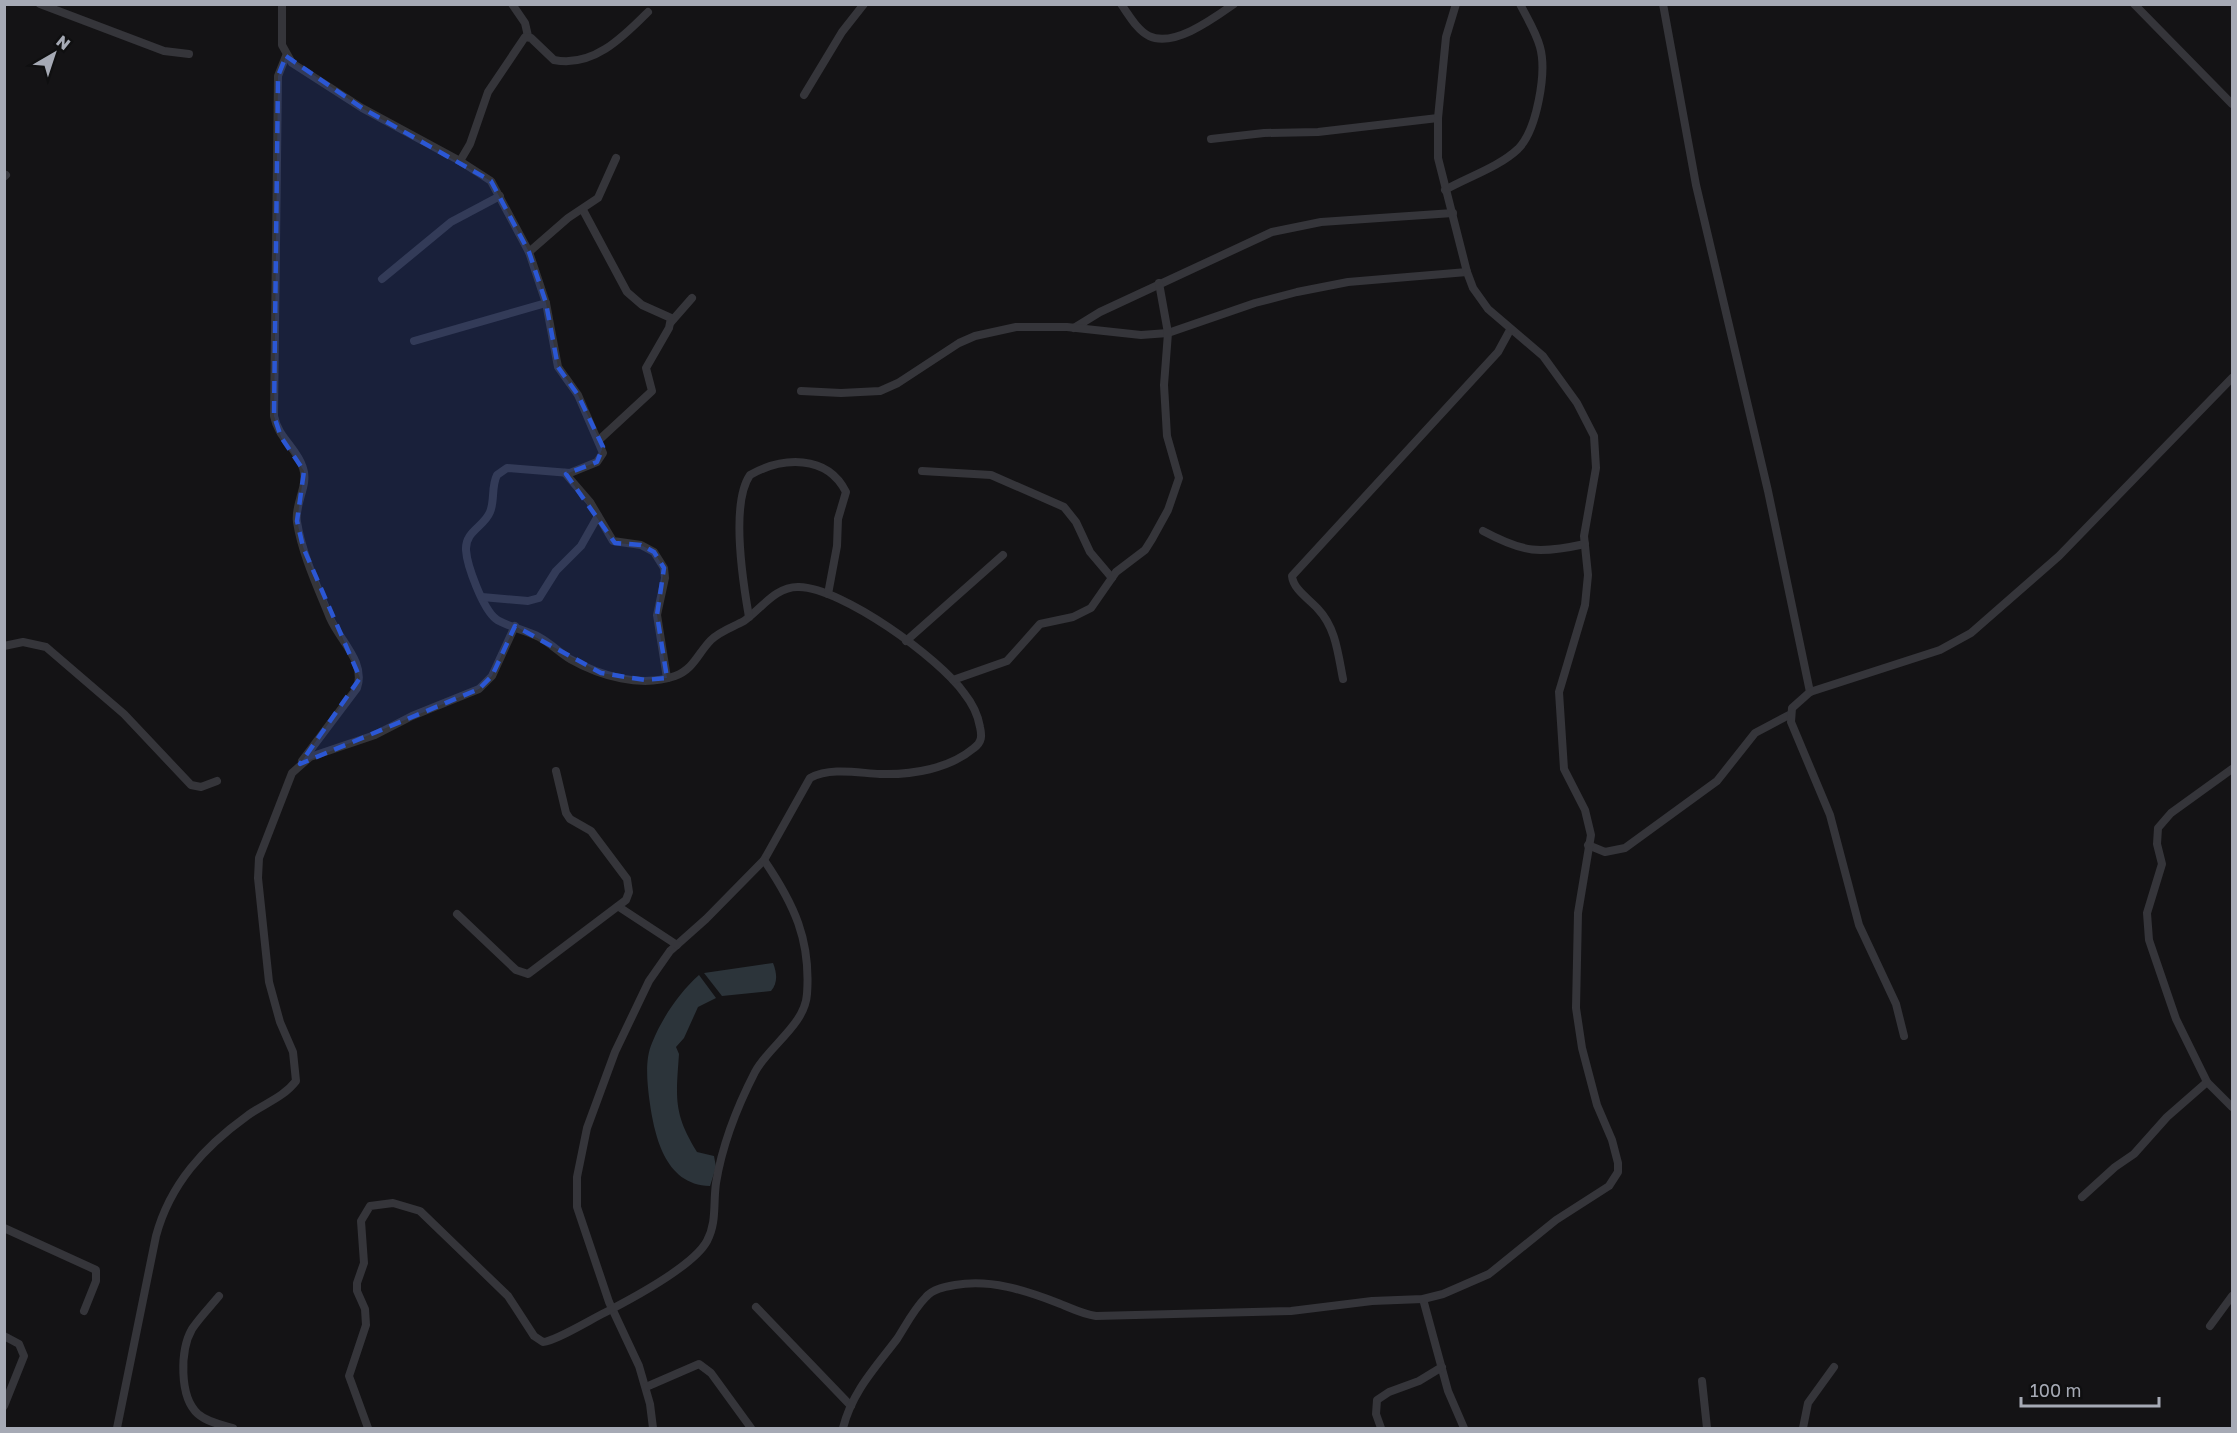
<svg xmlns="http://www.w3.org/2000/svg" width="2237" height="1433" viewBox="0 0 2237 1433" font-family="'Golos Text',sans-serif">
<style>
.water{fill:#2c343a}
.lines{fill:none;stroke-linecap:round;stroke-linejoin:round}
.minor{stroke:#35353a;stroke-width:8}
.marked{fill:#2b57d4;fill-opacity:0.2;stroke:#2b57d4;stroke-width:4.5;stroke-dasharray:12 8;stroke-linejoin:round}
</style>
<rect width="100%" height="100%" fill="#141315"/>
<!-- water -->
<g class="water">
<path d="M773,963C777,973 778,983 771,991L722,996L704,973Z"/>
<path d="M699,975L716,998L698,1007L684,1038L676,1047L679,1054C676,1098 673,1113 697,1152L714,1156L716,1167L710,1186C664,1185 654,1134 649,1097C647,1080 645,1059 652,1043C662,1018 679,993 699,975Z"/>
</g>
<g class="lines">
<!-- minor -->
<g class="minor">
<path d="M40,4L164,51L189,54"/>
<path d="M282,4V45L292,63L362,108L460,161L491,181L529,252L546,303L558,367L578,395L603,453L597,462L570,473L507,468L497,475C491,487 495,500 490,512C484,527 465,531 466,550C467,566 483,609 496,619C503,625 528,631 539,637C550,643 559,652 570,659C600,676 641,688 675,676C694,669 698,653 711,640C720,631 733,627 744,621C761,609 776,586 799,587C843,588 939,658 964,693C972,703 978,715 980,727C982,736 982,742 974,748C949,769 912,775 880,774C858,773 831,767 810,778L764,860L706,919L670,951L649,981L615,1052L587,1128L577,1177V1207L609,1302L639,1366L650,1404L653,1428"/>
<path d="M512,4L525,23L528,36"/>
<path d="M1121,4C1129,15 1137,30 1149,36C1174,48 1214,18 1234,4"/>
<path d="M1663,4L1696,185L1768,491L1810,692"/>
<path d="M2134,4L2232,104"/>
<path d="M286,56L278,76L274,416C278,438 297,448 303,468C309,486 294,504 297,522C302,554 318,588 330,618C340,641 366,662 357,688L302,761"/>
<path d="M804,95L842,32L864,4"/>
<path d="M1211,139L1264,133L1318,132L1438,118"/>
<path d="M460,161L470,144L488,92L525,37L531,38L554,60C593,68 623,37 648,12"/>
<path d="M4,177L6,175"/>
<path d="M1445,190C1468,177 1499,167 1518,149C1537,130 1547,72 1540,47C1536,32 1527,18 1520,4"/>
<path d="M583,210L627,292L642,305L671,318L669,328L646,368L652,391L599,440"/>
<path d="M529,252L568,218L598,198L616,158"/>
<path d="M382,279L451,222L500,196"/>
<path d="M671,322L692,298"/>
<path d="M1074,328L1100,312L1272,232L1321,222L1453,213"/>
<path d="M414,341L546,303"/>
<path d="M801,391L841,393L880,391L898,383L959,343L975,336L1016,327H1067L1141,335L1168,333L1255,303L1297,292L1348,282L1467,272"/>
<path d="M922,471L991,475L1064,507L1076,522L1090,552L1112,578"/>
<path d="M565,473L590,502L613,541L641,545L654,552L664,568L665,578L657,615L667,678"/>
<path d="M1483,531C1524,553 1539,554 1585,544"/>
<path d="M482,597L528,601L539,598L556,571L581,546L598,516"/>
<path d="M749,617C743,583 730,504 750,475C782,457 827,454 846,492L838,519L837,546L828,594"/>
<path d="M906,641L1003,555"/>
<path d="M4,646L23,642L46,647L124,714L191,785L201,787L217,781"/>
<path d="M1343,679C1338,654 1336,628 1318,609C1309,599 1293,589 1292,576L1498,352L1510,330"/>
<path d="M953,680L1007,661L1040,624L1073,617L1091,608L1116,572L1145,550L1152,539L1168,510L1179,478L1167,436L1164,385L1168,333L1159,283"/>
<path d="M2232,769L2171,813L2158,828L2157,844L2162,864L2147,913L2149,940L2176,1019L2207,1082L2232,1107"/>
<path d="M1588,845L1605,852L1625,848L1717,781L1755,733L1789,715"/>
<path d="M619,907L677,945"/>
<path d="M457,914L516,970L528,974L626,900L629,892L627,879L591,831L570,819L566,813L556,771"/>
<path d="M1904,1036L1896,1004L1859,925L1830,815L1791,722L1792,708L1810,692L1940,650L1971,633L2059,556L2232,378"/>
<path d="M2082,1197L2115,1167L2134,1154L2167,1117L2207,1082"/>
<path d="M4,1228L96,1270V1281L84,1311"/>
<path d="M219,1296C210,1307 200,1317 192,1329C180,1350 179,1397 198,1414C207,1422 222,1425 233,1428"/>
<path d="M1423,1299L1448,1391L1464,1428"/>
<path d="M756,1307L851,1406"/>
<path d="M2210,1326L2232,1296"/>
<path d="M4,1336L19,1344L24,1356L4,1406"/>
<path d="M1702,1381L1707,1428"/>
<path d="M646,1387L699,1364L711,1373L751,1428"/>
<path d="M117,1428L156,1236C170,1184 204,1147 247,1116C263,1104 283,1098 296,1081L293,1052L280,1022L269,982L258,878L259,858L292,773L310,757L375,735L412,716L479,689L492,676L515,626"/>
<path d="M368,1428L349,1376L366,1325L365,1309L357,1291V1283L364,1263L361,1221L370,1206L393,1203L420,1211L508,1296L534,1336L543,1342C556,1341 593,1318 608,1311C633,1298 694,1265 707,1241C717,1222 713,1204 716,1183C722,1146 738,1105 755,1072C769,1046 805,1025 807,994C811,940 794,904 764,860"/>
<path d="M843,1428C852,1392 875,1368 897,1339C906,1325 914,1309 926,1297C933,1289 944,1287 955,1285C991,1279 1024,1290 1058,1303C1071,1308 1082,1314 1096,1316L1291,1311L1372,1301L1423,1299L1443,1294L1489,1274L1556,1220L1609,1186L1618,1172V1163L1612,1140L1597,1105L1582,1048L1576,1008L1578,913L1591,835L1585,810L1564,769L1559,692L1585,605L1588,575L1584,536L1596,468L1594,436L1577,403L1543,356L1488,309L1473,288L1467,272L1438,158V118L1446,37L1456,4"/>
<path d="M1381,1428L1376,1414L1377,1400L1389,1392L1419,1381L1442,1367"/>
<path d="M1803,1428L1808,1403L1834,1367"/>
</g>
</g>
<!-- marked area -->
<path class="marked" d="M286,56L362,108L491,181L529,252L546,303L558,367L578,395L603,447L597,462L566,474L615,543L641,545L654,552L664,568L657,615L667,678L645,680L601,673L515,626L492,676L479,689L300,764L360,678L303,547L297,521L304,471L281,437L274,416L278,76Z"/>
<!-- border -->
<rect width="2237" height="1433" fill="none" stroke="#a6aab5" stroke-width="12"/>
<!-- north arrow -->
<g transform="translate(54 54) rotate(39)" stroke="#0f0f10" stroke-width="4.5" paint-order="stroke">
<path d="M0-4.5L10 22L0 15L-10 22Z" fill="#a6aab5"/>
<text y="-9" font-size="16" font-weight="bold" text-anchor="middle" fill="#a6aab5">N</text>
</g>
<!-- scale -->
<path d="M2021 1397v9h138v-9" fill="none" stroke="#a6aab5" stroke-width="3"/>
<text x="2030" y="1397" font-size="18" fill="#a6aab5" stroke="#0f0f10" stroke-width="4.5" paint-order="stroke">100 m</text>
</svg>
